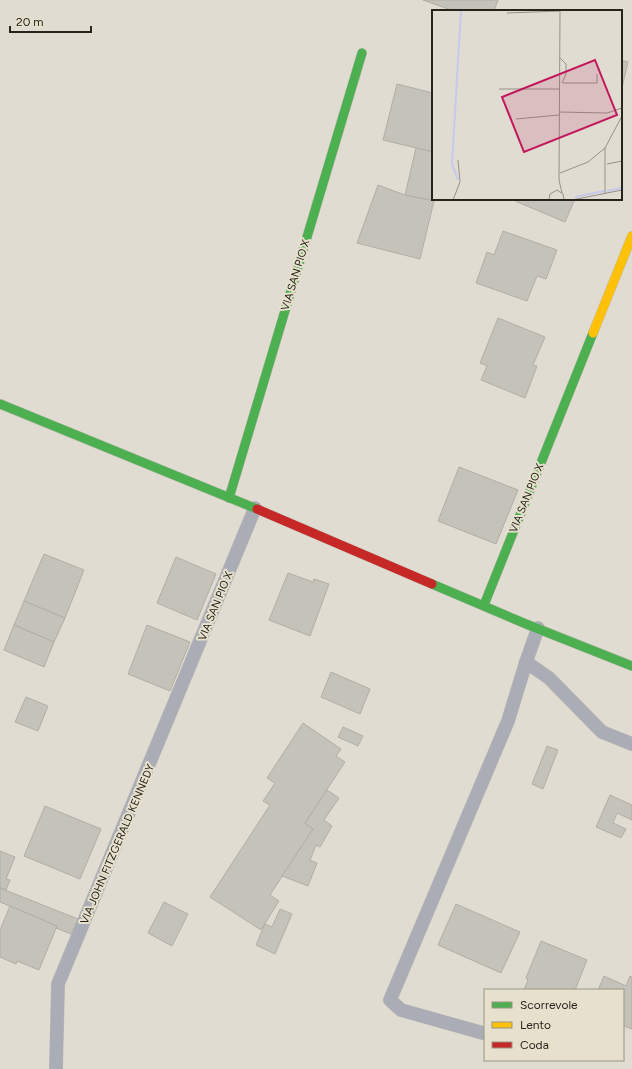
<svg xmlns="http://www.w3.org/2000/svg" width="632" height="1069" viewBox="0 0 632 1069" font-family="Figtree,sans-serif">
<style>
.building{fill:#c5c2ba;stroke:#b1aea6}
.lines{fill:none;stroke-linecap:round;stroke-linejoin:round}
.lane-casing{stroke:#bebab2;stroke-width:14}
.fast-casing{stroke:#bebab2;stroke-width:10}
.slow-casing{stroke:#bebab2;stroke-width:10}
.jam-casing{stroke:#bebab2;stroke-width:10}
.lane{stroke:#aaacb6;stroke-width:13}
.fast{stroke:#4caf50;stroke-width:9}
.slow{stroke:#ffc107;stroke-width:9}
.jam{stroke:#c62828;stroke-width:9}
.labels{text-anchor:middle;stroke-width:4;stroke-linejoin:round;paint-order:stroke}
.street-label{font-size:11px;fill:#26241c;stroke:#e6e0cc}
.inset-river{fill:none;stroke:#c5caec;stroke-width:2}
.inset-road{fill:none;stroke:#969289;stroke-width:1}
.view{fill:#c2185b;fill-opacity:0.15;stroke:#c2185b;stroke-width:2}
.inset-edge{fill:none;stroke:#26241c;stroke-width:2}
</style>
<rect width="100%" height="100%" fill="#e0dcd2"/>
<!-- building -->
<g class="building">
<path d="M423,0H498L494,11H454Z"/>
<path d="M621,60L628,62L621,92Z"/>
<path d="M397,84L433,93V152L383,140Z"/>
<path d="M416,148L433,152L434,201L405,195Z"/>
<path d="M378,185L405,195L434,201L420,259L357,243Z"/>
<path d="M516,199H575L565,222L515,201Z"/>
<path d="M503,231L557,250L546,279L537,276L527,301L476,283L487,252L494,255Z"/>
<path d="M498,318L545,337L533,365L537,366L525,398L481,380L487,366L480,363Z"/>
<path d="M459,467L518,490L496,544L438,521Z"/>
<path d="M44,554L84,570L65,618L24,601Z"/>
<path d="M176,557L216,574L197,620L157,603Z"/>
<path d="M288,573L313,582L314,579L329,584L310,636L269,620Z"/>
<path d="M24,601L65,618L54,642L14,625Z"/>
<path d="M14,625L54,642L44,667L4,650Z"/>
<path d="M147,625L190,642L170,691L128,674Z"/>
<path d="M331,672L370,689L360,714L321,697Z"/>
<path d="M26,697L48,706L38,731L15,722Z"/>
<path d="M303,723L341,749L336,756L345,762L305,823L313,829L270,895L279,901L261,930L210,897L270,805L263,801L275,783L267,778Z"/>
<path d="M343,727L363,736L358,746L338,737Z"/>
<path d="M547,746L558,750L543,789L532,784Z"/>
<path d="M327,790L339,798L324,820L332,826L320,847L316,845L310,860L317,863L308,886L282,876L313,829L305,823Z"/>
<path d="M610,795L632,805V820L617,813L613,823L626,829L621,838L596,827Z"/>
<path d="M45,806L101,829L80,879L24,856Z"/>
<path d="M0,851L15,857L6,879L10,880L6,890L0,887Z"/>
<path d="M0,888L78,919L71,934L56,928L57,926L0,902Z"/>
<path d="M164,902L188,914L172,946L148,933Z"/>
<path d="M456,904L520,932L501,973L438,945Z"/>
<path d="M10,906L57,926L39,970L17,961L16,964L0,957V930Z"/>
<path d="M280,909L292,914L275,954L256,945L265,924L272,927Z"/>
<path d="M541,941L587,960L575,990H524L528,980L526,978Z"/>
<path d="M604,976L626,986L630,976L632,977V1029L624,1026L623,1029V990H598Z"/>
</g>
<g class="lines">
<!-- lane casing -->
<g class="lane-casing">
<g id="lane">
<path d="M538,628L526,662L549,678L602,732L632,744"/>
<path d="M483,1033L401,1010L390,1000L508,721L526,662"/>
<path d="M56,1069L58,984L255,508"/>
</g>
</g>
<!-- fast casing -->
<g class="fast-casing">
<g id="fast">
<path d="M0,404L257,509"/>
<path d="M229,498L362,53"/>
<path d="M432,584L526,624L632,666"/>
<path d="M484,605L593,333"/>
</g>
</g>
<!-- slow casing -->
<g class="slow-casing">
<path id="slow" d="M593,333L632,236"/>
</g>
<!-- jam casing -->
<g class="jam-casing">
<path id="jam" d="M257,509L432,584"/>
</g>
<!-- lane -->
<use href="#lane" class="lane"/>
<!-- fast -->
<use href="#fast" class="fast"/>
<!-- slow -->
<use href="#slow" class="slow"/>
<!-- jam -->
<use href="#jam" class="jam"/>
</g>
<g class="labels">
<!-- street labels -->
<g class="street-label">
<text transform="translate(295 275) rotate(-73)" y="4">VIA SAN PIO X</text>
<text transform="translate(526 498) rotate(-68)" y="4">VIA SAN PIO X</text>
<text transform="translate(215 606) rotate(-68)" y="4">VIA SAN PIO X</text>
<text transform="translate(117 844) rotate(-67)" y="4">VIA JOHN FITZGERALD KENNEDY</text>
</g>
</g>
<!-- overview -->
<g transform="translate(432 10)">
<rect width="190" height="190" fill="#e0dcd2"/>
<path class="inset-river" d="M26,170L20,154L29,0M175,181L190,178M143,187L172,181"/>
<path class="inset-road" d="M128,0L127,170L130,183M75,3L128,1M128,48L134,54V64L130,73M131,73H165V64M67,79H128M127,102L175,103L190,98M84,109L127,105M173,138V183M175,154L190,151M128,163L156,152L173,138L190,106M21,190L28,172L26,150M117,190L118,184L125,180L131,184L132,190M140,190L190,180"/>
<path class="view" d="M163,50L185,105L92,142L70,87Z"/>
<rect width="190" height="190" class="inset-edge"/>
</g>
<!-- legend -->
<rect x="484" y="989" width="140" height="72" fill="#e6e0cc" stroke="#999586"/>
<rect x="492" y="1002" width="20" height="6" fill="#4caf50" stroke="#999586"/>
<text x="520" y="1009" font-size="12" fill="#26241c">Scorrevole</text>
<rect x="492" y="1022" width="20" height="6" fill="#ffc107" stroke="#999586"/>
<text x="520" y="1029" font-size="12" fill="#26241c">Lento</text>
<rect x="492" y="1042" width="20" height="6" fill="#c62828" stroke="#999586"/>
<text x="520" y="1049" font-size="12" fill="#26241c">Coda</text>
<!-- scale -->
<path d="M10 26v6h81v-6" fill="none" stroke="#26241c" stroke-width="2"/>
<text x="16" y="26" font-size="12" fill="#26241c" stroke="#e6e0cc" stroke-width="3" paint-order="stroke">20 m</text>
</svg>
